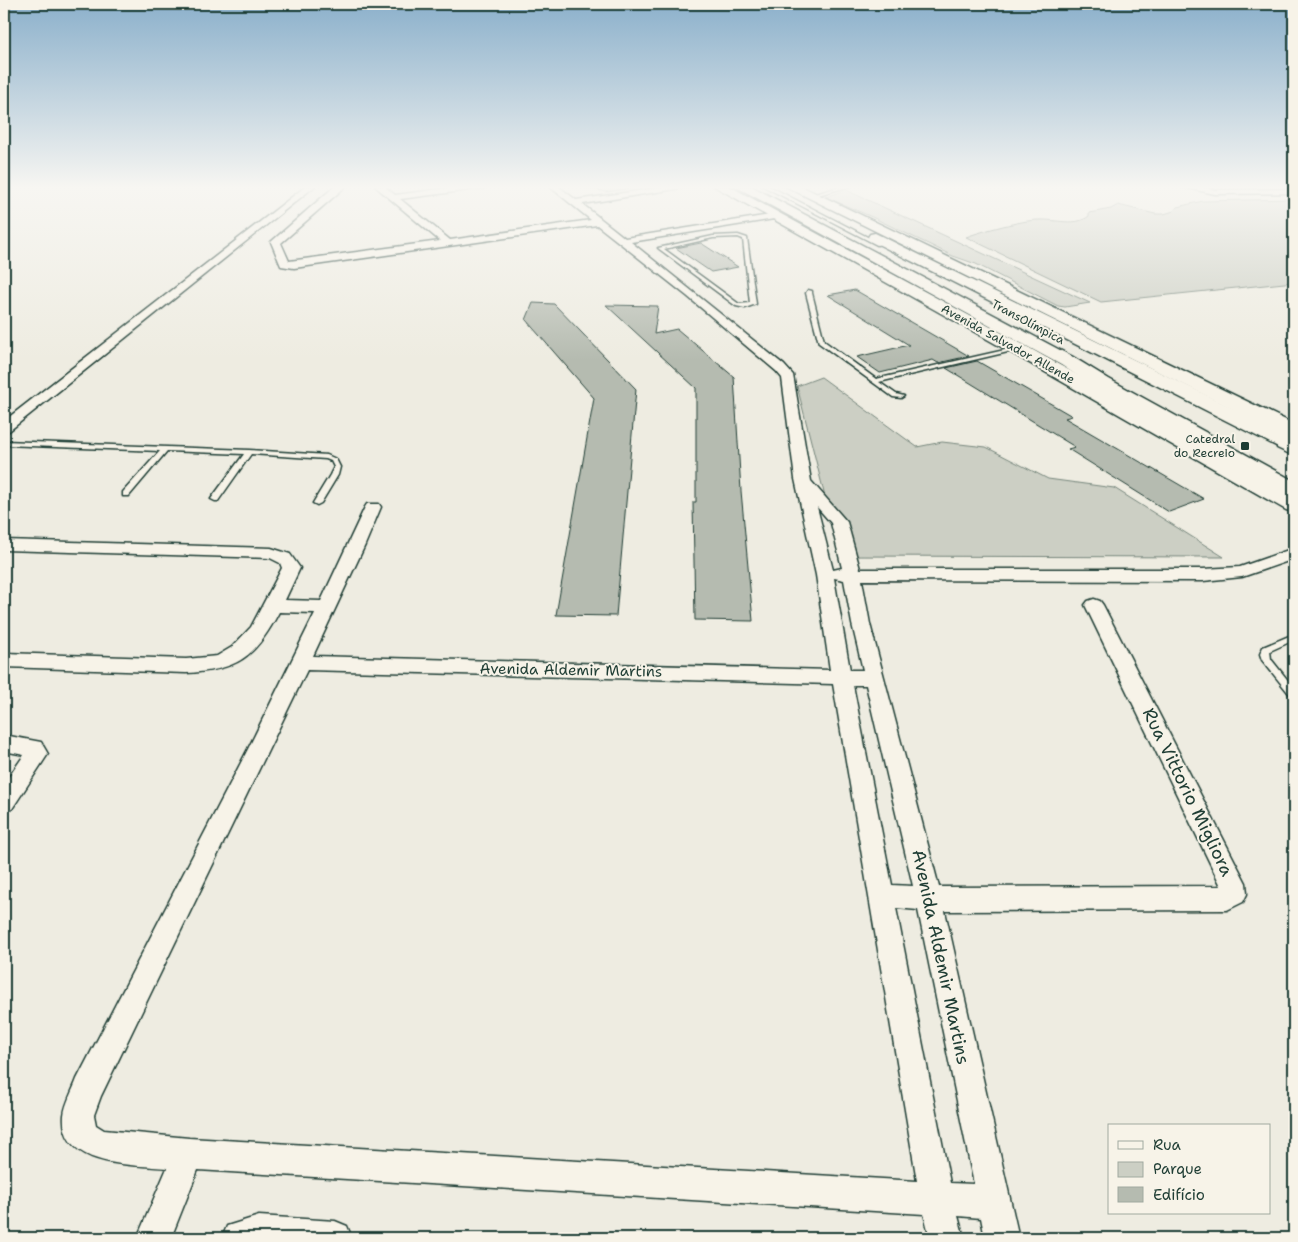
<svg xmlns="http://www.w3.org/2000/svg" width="1298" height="1242" viewBox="0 0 1298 1242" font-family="'Shantell Sans',sans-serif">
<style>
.green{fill:#cccfc4;stroke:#76867c}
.building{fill:#b5bbb0;stroke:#1f3d34}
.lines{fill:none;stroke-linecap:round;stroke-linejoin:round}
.service-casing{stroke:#1f3d34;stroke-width:3}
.minor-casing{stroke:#1f3d34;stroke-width:3}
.primary-casing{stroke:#1f3d34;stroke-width:3}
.trunk-casing{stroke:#1f3d34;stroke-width:3}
.service{fill:#f7f3e8;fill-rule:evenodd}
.minor{fill:#f7f3e8;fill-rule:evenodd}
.primary{fill:#f7f3e8;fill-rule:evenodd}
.trunk{fill:#f7f3e8;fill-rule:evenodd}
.poi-dot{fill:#1f3d34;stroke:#f7f3e8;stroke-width:2}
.labels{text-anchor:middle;stroke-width:4;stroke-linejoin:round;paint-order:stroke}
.far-street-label{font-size:12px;fill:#1f3d34;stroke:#f7f3e8}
.far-poi-label{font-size:12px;fill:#1f3d34;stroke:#f7f3e8;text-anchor:end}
.street-label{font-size:15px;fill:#1f3d34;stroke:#f7f3e8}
.near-street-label{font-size:18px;fill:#1f3d34;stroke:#f7f3e8}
</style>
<rect width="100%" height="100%" fill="#eeece1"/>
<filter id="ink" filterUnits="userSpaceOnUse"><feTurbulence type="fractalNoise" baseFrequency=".02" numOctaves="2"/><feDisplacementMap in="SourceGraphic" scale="10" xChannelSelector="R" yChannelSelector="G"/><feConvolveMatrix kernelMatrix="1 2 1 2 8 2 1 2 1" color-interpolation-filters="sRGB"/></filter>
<g filter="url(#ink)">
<!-- green -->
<g class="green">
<path d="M846,190L1090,303L1065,307L1058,306L976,264L953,256L872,217L826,197Z"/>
<path d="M1294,199V282L1101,302L966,237C982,231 1022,220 1039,220C1055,219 1076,227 1089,216V213L1111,209L1118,205L1155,214H1164L1174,211L1177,207L1203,201Z"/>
<path d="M821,377L917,447L942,442L986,447L1048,479L1114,488L1224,557L840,556L797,386Z"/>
</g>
<!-- building -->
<g class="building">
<path d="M701,243L738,267L711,272L676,248Z"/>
<path d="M855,290L969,356L938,363L933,360L880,373L857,357L909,345L828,295Z"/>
<path d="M533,303L554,304L636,389L616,616L556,615L594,398L526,320Z"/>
<path d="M606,305L658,306L654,334L677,329L734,377L741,491L753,621L695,620L693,502H696V388Z"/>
<path d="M977,361L1072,416L1065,418L1204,499L1169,512L1068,449L1075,447L946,368Z"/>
</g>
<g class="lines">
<!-- service casing -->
<g class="service-casing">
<g id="service">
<path d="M583,186L606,189L640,186L606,191Z"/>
<path d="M763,186H769L881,244L877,245Z"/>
<path d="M843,186H851L810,197L808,196Z"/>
<path d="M738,235L747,238L756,304L745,308L736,306L658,248L713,236ZM738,237L743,239L750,303L739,304L664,249L713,238Z"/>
<path d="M808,290L812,291V293L824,341L876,379L1018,347L1021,349L879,382L896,394L904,396L901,398L893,397L819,343L806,293Z"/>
<path d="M4,441L249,450L327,455L336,459L340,467L338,475L321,503L317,505L313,503L330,475L334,467L331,461L326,459L251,454L218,501H215L211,499L244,454L167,451L129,496H123V492L160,451L4,445Z"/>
<path d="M1279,445L1294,452V456L1277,448V446Z"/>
<path d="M1294,634V640L1270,651L1271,659L1294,688V698L1291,696L1262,660L1260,654L1263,647Z"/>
</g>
</g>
<!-- minor casing -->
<g class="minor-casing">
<g id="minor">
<path d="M306,186H315L9,431L4,432V421Z"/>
<path d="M335,186H346L281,243L289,261L440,241L375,186H384L395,195L464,186H489L485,188L400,199L450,240L591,220L549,186H558L576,200L671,186H694L582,204L625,238L777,214V218L774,219L631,242L784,365L793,375L811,481L847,522L860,569H1203L1240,567L1294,548V559L1242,577L1203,581L862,580L870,624L939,887L1221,886L1085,605L1088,601L1094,599L1100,601L1103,605L1246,883L1247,894L1243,902L1227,910L945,911L1019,1238H985L981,1218L958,1216L964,1238H930L924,1214L198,1170L171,1238H137L167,1168C132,1164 60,1168 64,1115C65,1104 73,1090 77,1079L248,749L315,613L279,612C255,658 237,670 186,673L4,667V653L186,659L217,656L232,647L251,627L282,568L280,563L270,558L4,550V540L271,548L290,554L300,568L285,600L321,601L365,507L367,504H379L381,507L365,545L313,656L830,670L816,575L795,479L782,378L776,371L687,296L597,225L294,268L281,266L271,242ZM817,507L831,523L842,568L833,570ZM834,578L844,580L852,624L863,670H850ZM307,670L833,684L917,1181L189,1138L104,1130L96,1125L94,1115L101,1096ZM853,685H866L913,886L892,885ZM896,908L918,910L974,1184L950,1183Z"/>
<path d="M1178,186H1197L1215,190L1294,189V193L1215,194Z"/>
<path d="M4,735L41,742L48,754L12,809L4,812V784L24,755L4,751Z"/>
<path d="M259,1216L335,1221L347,1226L352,1238H222L227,1226Z"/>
</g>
</g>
<!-- primary casing -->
<g class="primary-casing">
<g id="primary">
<path d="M714,186H729L1024,345L1294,496V512L1286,510L1012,353Z"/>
<path d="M785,186H801L1294,424V438L1287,436Z"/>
</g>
</g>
<!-- trunk casing -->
<g class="trunk-casing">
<g id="trunk">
<path d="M735,186H751L1073,357L1109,379L1294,481V497L1286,495L1095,387L1061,365Z"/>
<path d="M875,233L1294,438V452L1286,451L870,240L868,237L870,234Z"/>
</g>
</g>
<!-- service -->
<use href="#service" class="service"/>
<!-- minor -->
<use href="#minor" class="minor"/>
<!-- primary -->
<use href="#primary" class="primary"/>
<!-- trunk -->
<use href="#trunk" class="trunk"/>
</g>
</g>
<!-- sky -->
<linearGradient id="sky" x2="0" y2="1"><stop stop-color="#8bb0cb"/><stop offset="0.52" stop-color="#f7f6f2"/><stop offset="1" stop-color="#f7f6f2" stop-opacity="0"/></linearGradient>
<rect width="1298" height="360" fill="url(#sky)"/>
<!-- markers -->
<rect class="poi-dot" x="1240" y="441" width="10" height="10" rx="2.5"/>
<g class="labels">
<!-- far-street labels -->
<g class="far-street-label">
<text transform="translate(1028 322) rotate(28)" y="4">TransOlímpica</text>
<text transform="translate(1008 344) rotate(29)" y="4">Avenida Salvador Allende</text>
</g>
<!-- far-poi labels -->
<g class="far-poi-label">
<text x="1235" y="443">Catedral<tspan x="1235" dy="14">do Recreio</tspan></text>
</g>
<!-- street labels -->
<g class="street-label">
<text transform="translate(571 670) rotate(1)" y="5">Avenida Aldemir Martins</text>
</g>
<!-- near-street labels -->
<g class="near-street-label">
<text transform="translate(1188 792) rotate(64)" y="6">Rua Vittorio Migliora</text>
<text transform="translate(941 957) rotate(78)" y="6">Avenida Aldemir Martins</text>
</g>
</g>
<!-- margin -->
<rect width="1298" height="1242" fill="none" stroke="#f7f3e8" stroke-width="20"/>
<rect x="10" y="10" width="1278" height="1222" fill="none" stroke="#1f3d34" stroke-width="2" filter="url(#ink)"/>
<!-- legend -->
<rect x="1108" y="1124" width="162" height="90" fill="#f7f3e8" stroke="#a1aaa0"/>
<rect x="1118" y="1141" width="25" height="8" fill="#f7f3e8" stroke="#a1aaa0"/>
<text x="1153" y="1150" font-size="15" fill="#1f3d34">Rua</text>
<rect x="1118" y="1162" width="25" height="15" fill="#cccfc4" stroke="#a1aaa0"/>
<text x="1153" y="1174" font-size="15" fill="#1f3d34">Parque</text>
<rect x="1118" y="1187" width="25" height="15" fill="#b5bbb0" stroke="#a1aaa0"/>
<text x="1153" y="1200" font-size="15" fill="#1f3d34">Edifício</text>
</svg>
